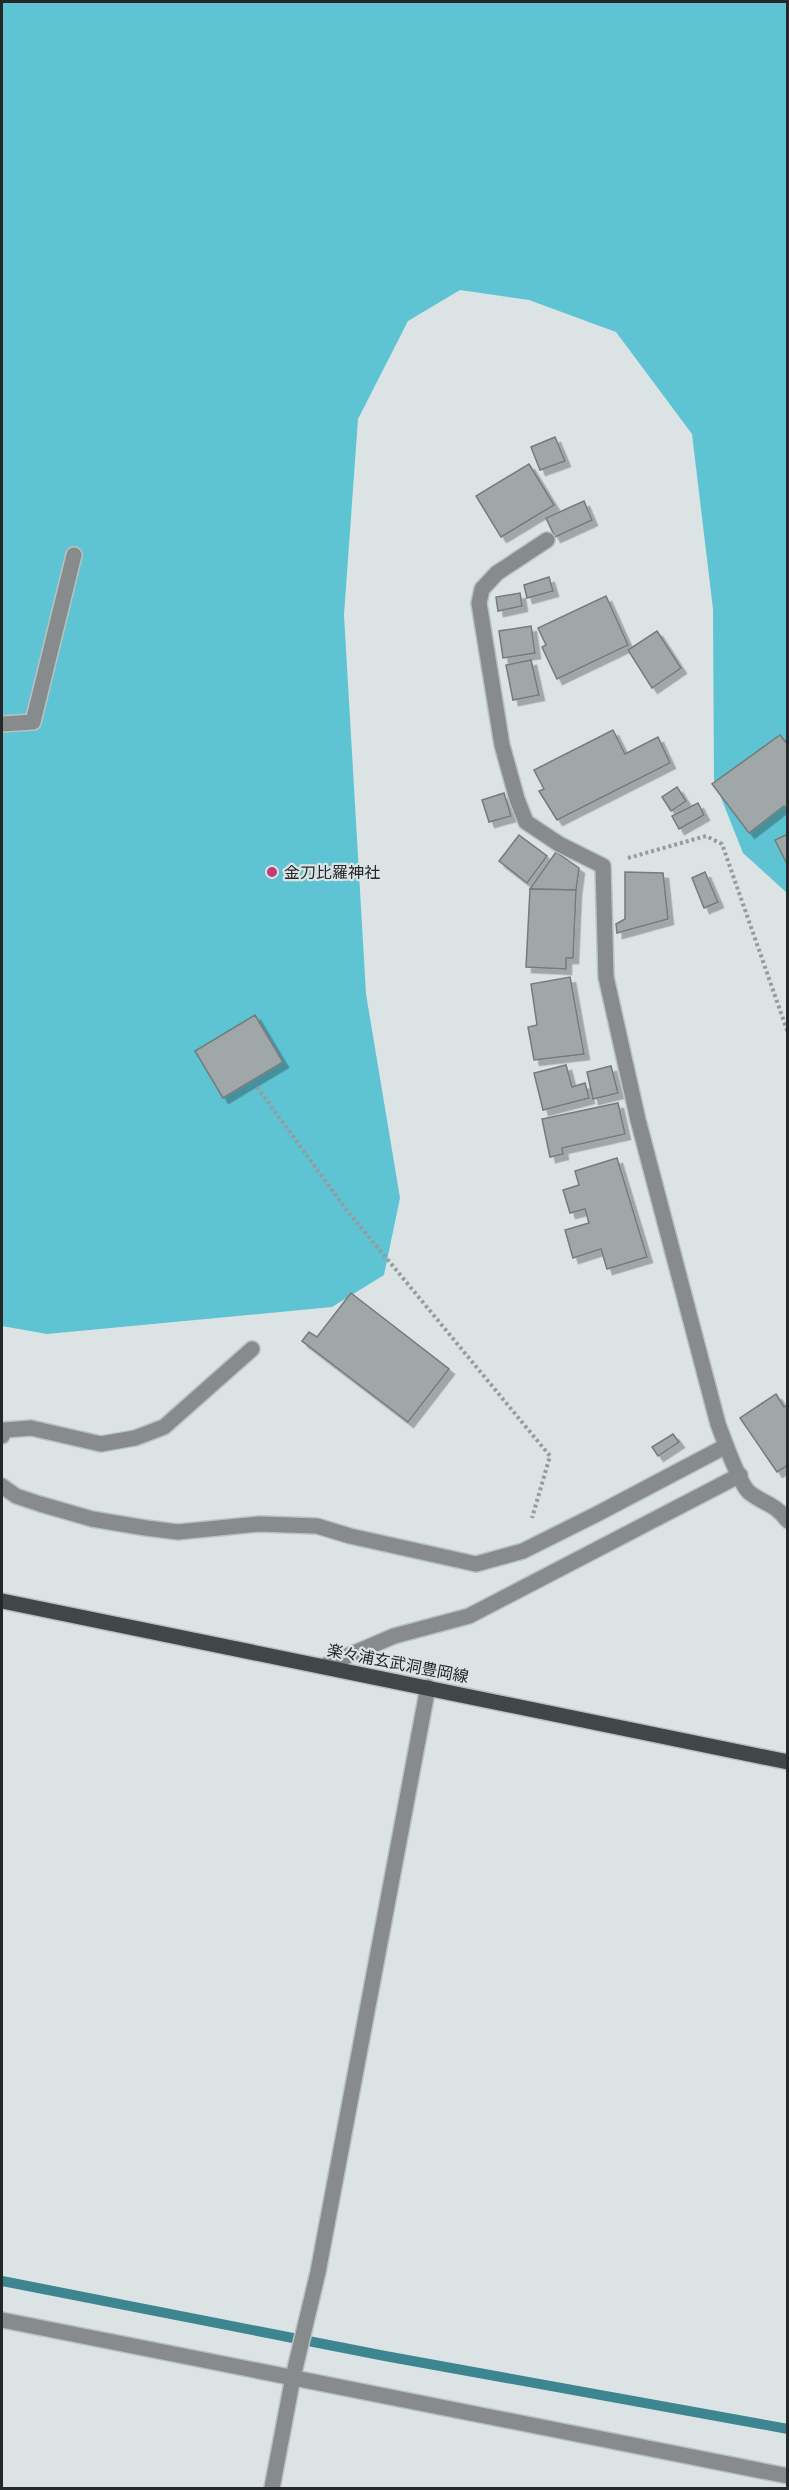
<svg xmlns="http://www.w3.org/2000/svg" width="789" height="2490" viewBox="0 0 789 2490" font-family="'Work Sans','Noto Sans JP',sans-serif">
<style>
.forest{fill:#5ec4d3}
.lines{fill:none;stroke-linecap:round;stroke-linejoin:round}
.stream{stroke:#3d8691;stroke-width:10}
.building{fill:#9fa7a8;stroke:#747b7c;stroke-width:1.5;filter:url(#shadow)}
.minor-casing{stroke:#bac1c2;stroke-width:18}
.major-casing{stroke:#bac1c2;stroke-width:18}
.path{stroke:#969c9d;stroke-width:4;stroke-dasharray:3 3;stroke-linecap:butt}
.minor{stroke:#888b8c;stroke-width:15}
.major{stroke:#414747;stroke-width:15}
.poi-dot{fill:#c33a76;stroke:#dbe3e4;stroke-width:2}
.labels{text-anchor:middle;stroke-width:4.5;stroke-linejoin:round;paint-order:stroke}
.poi-label{font-size:16px;fill:#252829;stroke:#dbe3e4;text-anchor:start}
.street-label{font-size:16px;fill:#252829;stroke:#dbe3e4}
</style>
<defs>
<filter id="shadow"><feDropShadow dx="5.5" dy="5.5" stdDeviation="0" flood-color="#0004"/></filter>
</defs>
<rect width="100%" height="100%" fill="#dbe3e4"/>
<!-- forest -->
<path class="forest" d="M2,2H787V893L743,853L714,780L713,609L692,434L616,332L529,300L460,290L408,321L358,419L344,615L366,994L400,1198L384,1275L332,1307L47,1334L2,1326Z"/>
<g class="lines">
<!-- stream -->
<path class="stream" d="M2,2281L385,2356L788,2429"/>
</g>
<!-- building -->
<g class="building">
<path d="M555,437L565,461L540,470L531,447Z"/>
<path d="M529,464L554,505L501,537L476,496Z"/>
<path d="M584,501L592,520L555,537L546,518Z"/>
<path d="M549,577L553,591L527,598L524,585Z"/>
<path d="M520,593L522,606L498,611L496,597Z"/>
<path d="M606,596L628,645L557,679L542,647L546,645L538,628Z"/>
<path d="M531,626L535,653L503,658L499,631Z"/>
<path d="M657,631L681,668L652,688L628,650Z"/>
<path d="M531,660L539,695L513,700L506,665Z"/>
<path d="M613,730L625,754L658,737L670,763L557,820L539,791L544,789L534,770Z"/>
<path d="M780,735L788,745V810L784,806L749,833L712,784Z"/>
<path d="M677,787L686,801L671,811L662,797Z"/>
<path d="M504,793L511,816L489,822L482,800Z"/>
<path d="M698,803L704,815L679,829L672,816Z"/>
<path d="M788,834V866L775,840Z"/>
<path d="M519,835L547,856L527,883L499,861Z"/>
<path d="M556,852L579,868L576,890L530,889Z"/>
<path d="M625,872L663,873L668,919L617,933L616,924L625,919Z"/>
<path d="M705,872L718,902L704,908L692,878Z"/>
<path d="M530,889L576,890L573,958H566V969L526,967Z"/>
<path d="M570,977L584,1054L534,1060L528,1027L537,1025L531,984Z"/>
<path d="M255,1015L283,1062L223,1098L195,1051Z"/>
<path d="M566,1065L572,1087L585,1083L589,1098L543,1110L534,1073Z"/>
<path d="M611,1066L618,1093L593,1099L587,1072Z"/>
<path d="M618,1103L625,1134L562,1148L563,1154L550,1157L542,1119Z"/>
<path d="M617,1158L647,1257L607,1269L601,1249L573,1258L565,1230L589,1223L585,1209L570,1213L563,1190L579,1185L575,1171Z"/>
<path d="M351,1293L449,1369L408,1422L302,1341L309,1332L317,1337Z"/>
<path d="M776,1394L784,1407L788,1404V1465L777,1472L740,1418Z"/>
<path d="M673,1434L679,1442L658,1456L652,1447Z"/>
</g>
<g class="lines">
<!-- minor casing -->
<g class="minor-casing">
<g id="minor">
<path d="M547,540L497,573L482,589L479,603L502,745L517,799L526,822L559,844L603,866L606,977L638,1120L718,1424C723,1437 740,1486 750,1493C766,1505 774,1503 788,1521"/>
<path d="M2,724L33,722L74,555"/>
<path d="M2,1436L5,1430L31,1428L101,1444L135,1438L164,1427L252,1349"/>
<path d="M2,1486L16,1496L40,1504L92,1519L146,1528L178,1532L259,1524L317,1526L350,1536L476,1564L523,1551L597,1514L726,1446"/>
<path d="M324,1666L394,1636L469,1616L740,1475"/>
<path d="M2,2320L788,2476"/>
<path d="M272,2488L293,2377L318,2272L428,1687"/>
</g>
</g>
<!-- major casing -->
<g class="major-casing">
<path id="major" d="M2,1601L788,1762"/>
</g>
<!-- path -->
<g class="path">
<path d="M628,858L706,836L722,844L788,1033"/>
<path d="M257,1087L345,1208L550,1456L532,1518"/>
</g>
<!-- minor -->
<use href="#minor" class="minor"/>
<!-- major -->
<use href="#major" class="major"/>
</g>
<!-- markers -->
<circle class="poi-dot" cx="272" cy="872" r="6"/>
<g class="labels">
<!-- poi labels -->
<g class="poi-label">
<text x="284" y="878">金刀比羅神社</text>
</g>
<!-- street labels -->
<g class="street-label">
<text transform="translate(398 1663) rotate(11)" y="6">楽々浦玄武洞豊岡線</text>
</g>
</g>
<!-- border -->
<rect width="789" height="2490" fill="none" stroke="#252829" stroke-width="6"/>
</svg>
